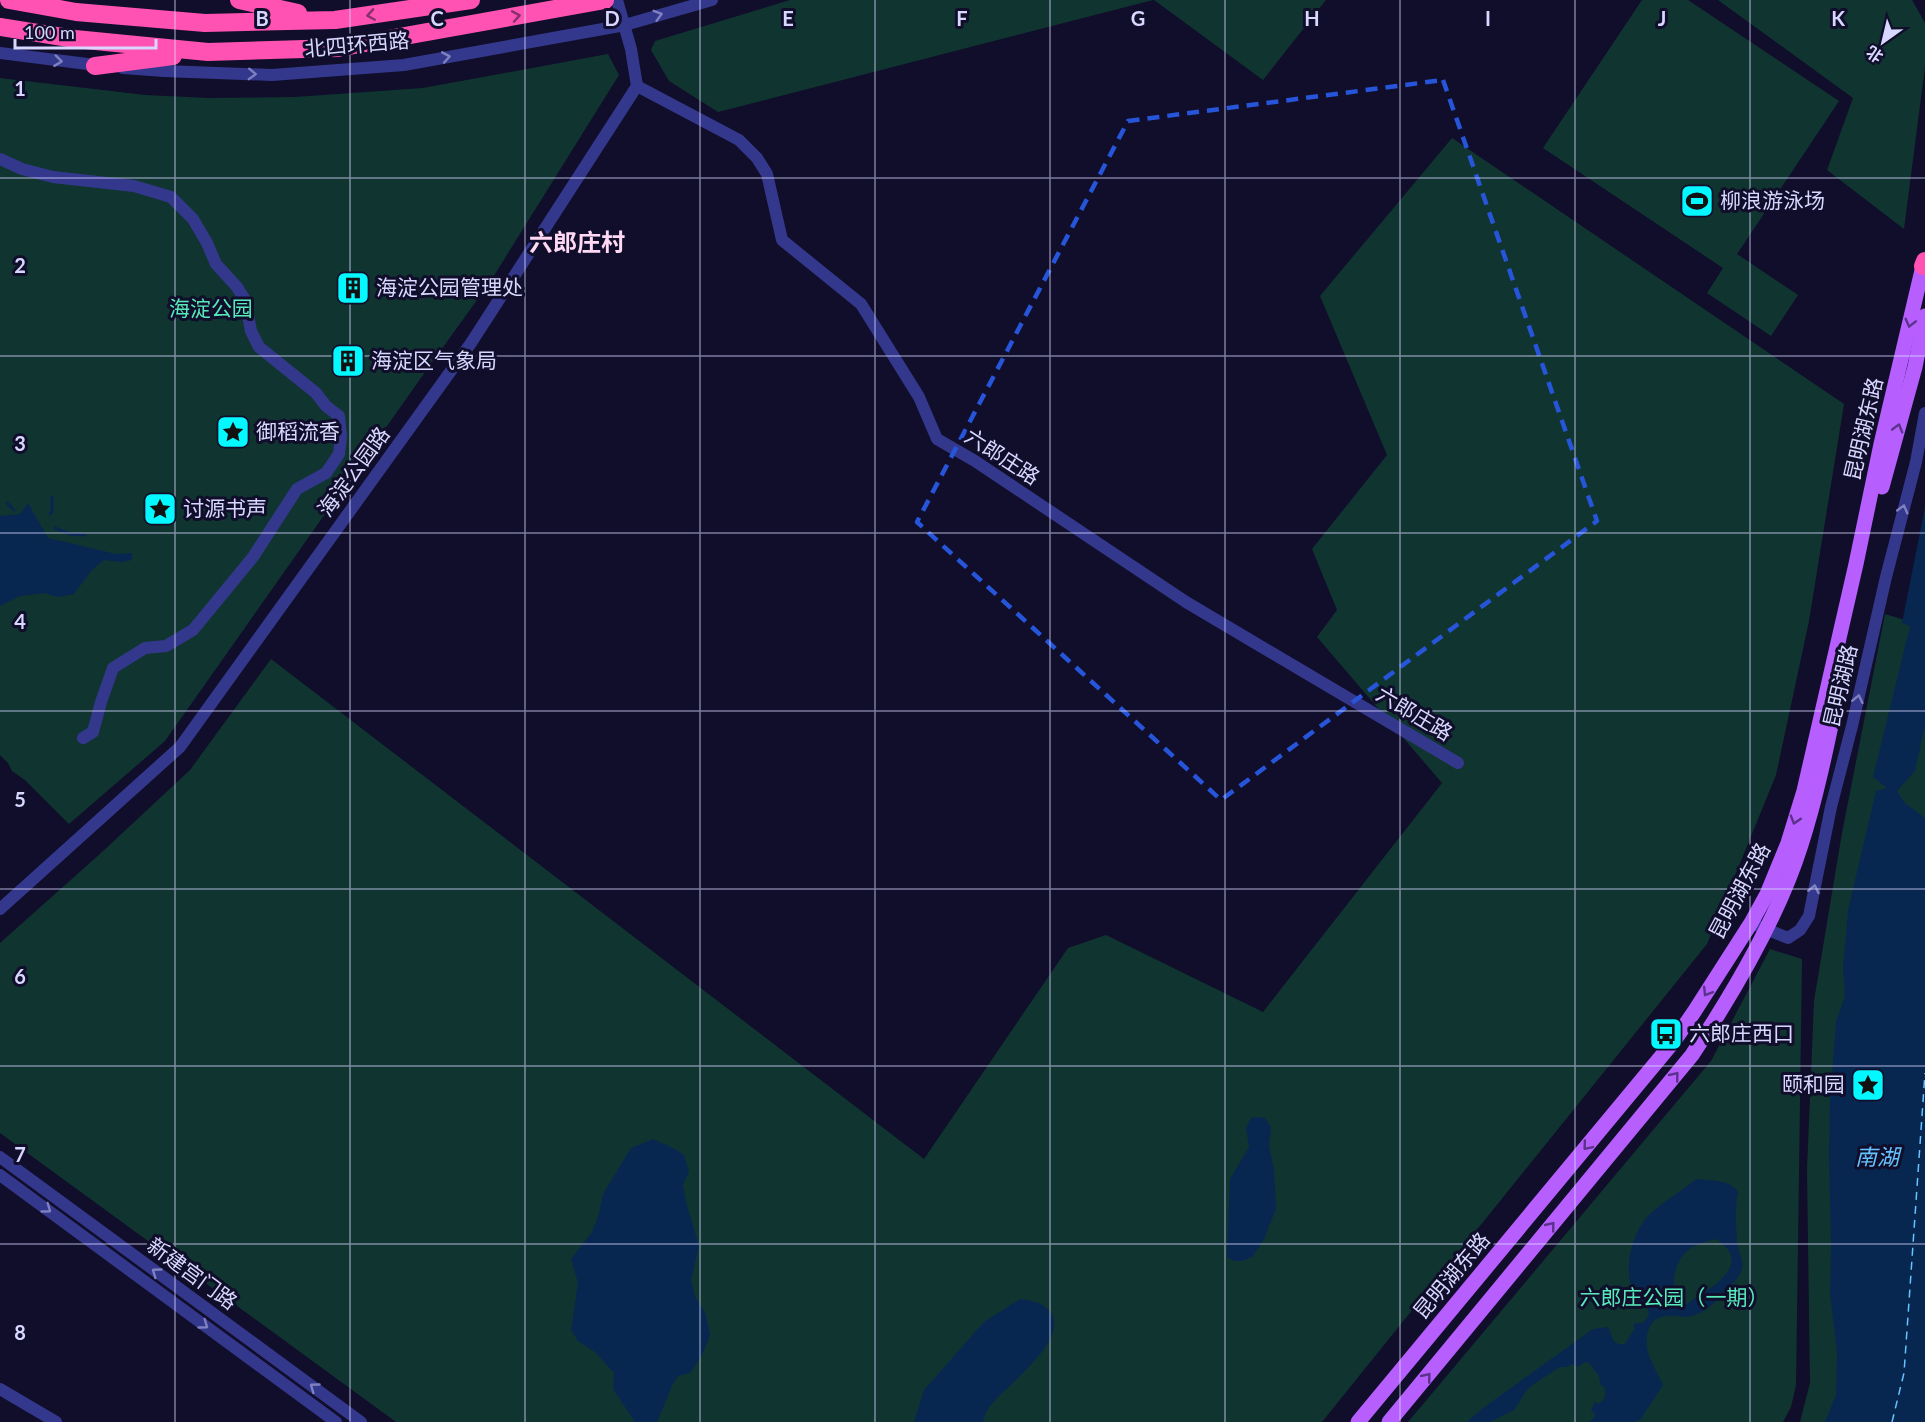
<svg xmlns="http://www.w3.org/2000/svg" width="1925" height="1422" viewBox="0 0 1925 1422" font-family="Lato,'Noto Sans SC',sans-serif">
<style>
.green{fill:#103531}
.water{fill:#072750;fill-rule:evenodd}
.lines{fill:none;stroke-linecap:round;stroke-linejoin:round}
.stream{stroke:#072750;stroke-width:3}
.ferry{stroke:#65c3ff;stroke-width:1.5;stroke-dasharray:8 6;stroke-linecap:butt}
.minor{stroke:#34388d;stroke-width:12}
.major{stroke:#b75eff;stroke-width:15}
.highway{stroke:#ff52b2;stroke-width:18}
.oneway{stroke:#88306e}
.oneway2{stroke:#7e80c0}
.oneway3{stroke:#5b328a}
.marked{fill:none;stroke:#2655da;stroke-width:4.5;stroke-dasharray:12 8;stroke-linejoin:round}
.grid{fill:none;stroke:#d8d7ff;stroke-width:1.5;stroke-opacity:0.55}
.labels{text-anchor:middle;stroke-width:6;stroke-linejoin:round;paint-order:stroke}
.street-label{font-size:21px;fill:#d8d7ff;stroke:#100e2a}
.poi-label{font-size:21px;fill:#d8d7ff;stroke:#100e2a;text-anchor:start}
.park-label{font-size:21px;fill:#57ebbb;stroke:#100e2a}
.water-label{font-size:22px;font-style:italic;fill:#65c3ff;stroke:#100e2a}
.quarter-label{font-size:24px;font-weight:bold;fill:#ffd9f4;stroke:#100e2a}
.grid-label{font-size:20px;text-anchor:middle;font-weight:bold;fill:#d8d7ff;stroke:#100e2a;stroke-width:6;stroke-linejoin:round;paint-order:stroke}
</style>
<rect width="100%" height="100%" fill="#100e2a"/>
<!-- green -->
<g class="green">
<path d="M790,0H1153L718,112L669,81L651,50L655,41Z"/>
<path d="M1154,0H1326L1263,80Z"/>
<path d="M1642,0H1688L1839,101L1737,254L1798,295L1771,336L1707,293L1723,268L1543,148Z"/>
<path d="M1718,0H1912L1925,23V67L1904,229L1827,170L1853,98Z"/>
<path d="M608,54L619,75L490,282L423,375L165,741L69,824L25,780L12,771L8,763L0,755V78L145,95L209,98L295,97L423,88Z"/>
<path d="M1452,138L1844,404L1809,621L1776,775L1707,944L1322,1422H396L0,1133V943L101,853L190,770L271,659L924,1159L1068,948L1106,935L1263,1012L1442,783L1317,637L1337,610L1312,549L1387,455L1320,296Z"/>
<path d="M1885,614L1925,626V1422H1800L1810,1383L1807,1169L1814,1001L1842,833Z"/>
<path d="M1770,949L1802,959L1796,1385L1791,1407L1783,1422H1408L1711,1061Z"/>
</g>
<!-- water -->
<g class="water">
<path d="M28,503L48,538L116,554L132,553V560L122,562L104,560L92,570L74,594L58,597L45,593L20,596L0,606V516L20,514Z"/>
<path d="M1925,507V725L1915,771L1897,791L1905,803L1925,818V1422H1825L1836,1395L1837,1352L1830,1294L1831,1247L1829,1157L1830,1099L1836,1022L1845,996L1843,968L1848,910L1876,791L1887,788L1873,777L1910,626L1902,623Z"/>
<path d="M1255,1117L1265,1118L1271,1128L1269,1145L1274,1170L1276,1209L1264,1239L1253,1256L1243,1261H1234L1227,1257L1230,1179L1249,1147L1246,1128L1251,1118Z"/>
<path d="M653,1139L675,1149L684,1155L689,1171L683,1185L686,1202L699,1246L691,1280L695,1296L706,1315L710,1336L701,1357L690,1373L678,1376L672,1386L657,1422H635L613,1389L614,1373L595,1352L578,1341L571,1330L578,1283L571,1259L592,1232L599,1214L603,1194L631,1148Z"/>
<path d="M1696,1179C1710,1181 1730,1179 1738,1192C1735,1207 1736,1226 1737,1242C1738,1251 1744,1260 1742,1269C1740,1277 1731,1285 1726,1291C1717,1300 1709,1310 1697,1314C1683,1320 1679,1315 1666,1316C1646,1318 1644,1341 1649,1356C1653,1366 1659,1376 1663,1385L1640,1420L1633,1422H1589L1594,1418L1595,1414L1591,1410L1595,1402L1599,1404C1605,1400 1606,1395 1605,1388L1600,1384L1599,1376L1589,1363L1584,1362L1579,1367L1572,1364L1567,1367H1560L1534,1384L1527,1390L1514,1410L1490,1422H1467L1483,1408L1593,1329L1608,1327L1614,1342L1619,1344H1625L1635,1328L1633,1326L1635,1323H1643L1649,1315L1648,1309C1644,1305 1638,1300 1635,1295C1622,1273 1631,1234 1648,1216C1662,1202 1681,1192 1696,1179ZM1716,1239C1757,1265 1707,1290 1685,1305L1677,1303C1670,1285 1674,1257 1693,1247C1700,1243 1708,1241 1716,1239Z"/>
<path d="M1020,1299C1027,1300 1036,1301 1042,1305C1085,1331 1002,1387 988,1409C985,1413 984,1418 983,1422H914L924,1390L984,1322Z"/>
</g>
<g class="lines">
<!-- stream -->
<g class="stream">
<path d="M7,503L14,510"/>
<path d="M50,514L52,511V497"/>
<path d="M55,528L70,534L85,535"/>
</g>
<!-- ferry -->
<path class="ferry" d="M1892,1422L1904,1373L1925,1073"/>
<!-- minor -->
<g class="minor">
<path d="M0,53L103,66"/>
<path d="M123,68L164,71L272,75L404,65L625,25L712,0"/>
<path d="M637,86L739,140L757,158L767,174L782,240L861,304L919,397L937,439L975,461L1186,602L1458,763"/>
<path d="M0,159L22,169L53,177L134,186L171,197L193,219L207,243L216,264L237,287L245,300L251,331L259,347L316,393L326,406L339,416L341,437L339,454L326,473L297,489L253,557L193,630L166,646L145,648L113,668L101,702L93,732L83,738"/>
<path d="M0,909L180,747L471,343L637,86L631,49L617,0"/>
<path d="M1751,923L1788,938L1800,930L1809,916L1831,807L1852,726L1886,577L1916,462L1925,413"/>
<path d="M0,1157L361,1422"/>
<path d="M0,1175L336,1422"/>
<path d="M0,1389L56,1422"/>
</g>
<!-- major -->
<g class="major">
<path d="M1882,487L1915,367L1925,316"/>
<path d="M1358,1422L1674,1041L1694,1012L1751,923L1767,894L1788,843L1804,791L1856,564L1881,444L1923,266"/>
<path d="M1389,1422L1692,1055C1734,992 1778,918 1801,845C1820,786 1831,724 1844,663"/>
</g>
<!-- highway -->
<g class="highway">
<path d="M9,0L76,12L205,23L335,20L471,0"/>
<path d="M239,0L298,13"/>
<path d="M0,27L75,39L208,52L338,48L605,0"/>
<path d="M95,66L173,56"/>
<path d="M1923,266L1925,261"/>
</g>
</g>
<!-- one-way arrows -->
<defs><path id="oneway-chevron" d="M-2-3.5L2.5 0L-2 3.5" fill="none" stroke-width="1.6" stroke-linecap="round" stroke-linejoin="round" transform="scale(1.5)"/></defs>
<g class="oneway">
<use href="#oneway-chevron" transform="translate(371 15) rotate(171)"/>
<use href="#oneway-chevron" transform="translate(516 16) rotate(-10)"/>
</g>
<g class="oneway2">
<use href="#oneway-chevron" transform="translate(658 15) rotate(-16)"/>
<use href="#oneway-chevron" transform="translate(446 57) rotate(-10)"/>
<use href="#oneway-chevron" transform="translate(58 61) rotate(7)"/>
<use href="#oneway-chevron" transform="translate(252 74) rotate(2)"/>
<use href="#oneway-chevron" transform="translate(1903 509) rotate(-75)"/>
<use href="#oneway-chevron" transform="translate(1858 699) rotate(-77)"/>
<use href="#oneway-chevron" transform="translate(1814 889) rotate(-78)"/>
<use href="#oneway-chevron" transform="translate(47 1209) rotate(36)"/>
<use href="#oneway-chevron" transform="translate(156 1272) rotate(-144)"/>
<use href="#oneway-chevron" transform="translate(204 1325) rotate(36)"/>
<use href="#oneway-chevron" transform="translate(314 1387) rotate(-144)"/>
</g>
<g class="oneway3">
<use href="#oneway-chevron" transform="translate(1910 323) rotate(104)"/>
<use href="#oneway-chevron" transform="translate(1898 428) rotate(-74)"/>
<use href="#oneway-chevron" transform="translate(1795 820) rotate(107)"/>
<use href="#oneway-chevron" transform="translate(1707 992) rotate(122)"/>
<use href="#oneway-chevron" transform="translate(1675 1076) rotate(-51)"/>
<use href="#oneway-chevron" transform="translate(1587 1146) rotate(130)"/>
<use href="#oneway-chevron" transform="translate(1551 1226) rotate(-51)"/>
<use href="#oneway-chevron" transform="translate(1427 1377) rotate(-51)"/>
</g>
<!-- marked area -->
<path class="marked" d="M1443,80L1597,521L1221,800L917,522L1128,121Z"/>
<!-- grid -->
<path class="grid" d="M175,0V1422M350,0V1422M525,0V1422M700,0V1422M875,0V1422M1050,0V1422M1225,0V1422M1400,0V1422M1575,0V1422M1750,0V1422M0,178H1925M0,356H1925M0,533H1925M0,711H1925M0,889H1925M0,1066H1925M0,1244H1925"/>
<!-- icons -->
<defs>
<g id="stadium-square" transform="scale(1.725)"><rect x="-9" y="-9" width="18" height="18" rx="4" fill="#03f9ff" stroke="#100e2a"/><path d="M0-5a6.5 5 0 1 0 0 10a6.5 5 0 1 0 0-10ZM-3.5-1.8h7v3.6h-7Z" fill="#111"/></g>
<g id="building-square" transform="scale(1.725)"><rect x="-9" y="-9" width="18" height="18" rx="4" fill="#03f9ff" stroke="#100e2a"/><path d="M-4-6H4V6H1V3H-1V6H-4ZM-2.5-4.3h1.7v1.8h-1.7ZM.8-4.3h1.7v1.8H.8ZM-2.5-1h1.7V.8h-1.7ZM.8-1h1.7V.8H.8Z" fill="#111"/></g>
<g id="sight-square" transform="scale(1.725)"><rect x="-9" y="-9" width="18" height="18" rx="4" fill="#03f9ff" stroke="#100e2a"/><path d="M0-6L1.8-2.2L6-1.7L2.9 1.2L3.7 5.4L0 3.3L-3.7 5.4L-2.9 1.2L-6-1.7L-1.8-2.2Z" fill="#111"/></g>
<g id="bus-square" transform="scale(1.725)"><rect x="-9" y="-9" width="18" height="18" rx="4" fill="#03f9ff" stroke="#100e2a"/><path d="M-5-6H5V4H4V6H2V4H-2V6H-4V4H-5ZM-3.5-4V0h7V-4ZM-3.5 1.2v1.5H-2V1.2ZM2 1.2v1.5H3.5V1.2Z" fill="#111"/></g>
</defs>
<g fill-rule="evenodd">
<use href="#stadium-square" x="1697" y="201"/>
<use href="#building-square" x="353" y="288"/>
<use href="#building-square" x="348" y="361"/>
<use href="#sight-square" x="233" y="432"/>
<use href="#sight-square" x="160" y="509"/>
<use href="#bus-square" x="1666" y="1034"/>
<use href="#sight-square" x="1868" y="1085"/>
</g>
<g class="labels">
<!-- street labels -->
<g class="street-label">
<text transform="translate(357 45) rotate(-5)" y="7">北四环西路</text>
<text transform="translate(1864 429) rotate(-77)" y="7">昆明湖东路</text>
<text transform="translate(1002 457) rotate(33)" y="7">六郎庄路</text>
<text transform="translate(354 472) rotate(-54)" y="7">海淀公园路</text>
<text transform="translate(1841 686) rotate(-77)" y="7">昆明湖路</text>
<text transform="translate(1414 714) rotate(31)" y="7">六郎庄路</text>
<text transform="translate(1740 891) rotate(-62)" y="7">昆明湖东路</text>
<text transform="translate(192 1274) rotate(36)" y="7">新建宫门路</text>
<text transform="translate(1452 1276) rotate(-50)" y="7">昆明湖东路</text>
</g>
<!-- poi labels -->
<g class="poi-label">
<text x="1720" y="208">柳浪游泳场</text>
<text x="376" y="295">海淀公园管理处</text>
<text x="371" y="368">海淀区气象局</text>
<text x="256" y="439">御稻流香</text>
<text x="183" y="516">讨源书声</text>
<text x="1689" y="1041">六郎庄西口</text>
<text x="1845" y="1092" text-anchor="end">颐和园</text>
</g>
<!-- park labels -->
<g class="park-label">
<text x="211" y="316">海淀公园</text>
<text x="1674" y="1305">六郎庄公园（一期）</text>
</g>
<!-- water labels -->
<g class="water-label">
<text x="1877" y="1165">南湖</text>
</g>
<!-- quarter labels -->
<g class="quarter-label">
<text x="577" y="251">六郎庄村</text>
</g>
</g>
<g class="grid-label">
<text x="262" y="26">B</text>
<text x="437" y="26">C</text>
<text x="612" y="26">D</text>
<text x="788" y="26">E</text>
<text x="962" y="26">F</text>
<text x="1138" y="26">G</text>
<text x="1312" y="26">H</text>
<text x="1488" y="26">I</text>
<text x="1662" y="26">J</text>
<text x="1838" y="26">K</text>
<text x="20" y="96">1</text>
<text x="20" y="273">2</text>
<text x="20" y="451">3</text>
<text x="20" y="629">4</text>
<text x="20" y="807">5</text>
<text x="20" y="984">6</text>
<text x="20" y="1162">7</text>
<text x="20" y="1340">8</text>
</g>
<!-- north arrow -->
<g transform="translate(1883 42) rotate(214)" stroke="#100e2a" stroke-width="4.5" paint-order="stroke">
<path d="M0-4.5L10 22L0 15L-10 22Z" fill="#d8d7ff"/>
<text y="-9" font-size="16" font-weight="bold" text-anchor="middle" fill="#d8d7ff">北</text>
</g>
<!-- scale -->
<path d="M15 39v9h141v-9" fill="none" stroke="#d8d7ff" stroke-width="3"/>
<text x="24" y="39" font-size="18" fill="#d8d7ff" stroke="#100e2a" stroke-width="4.5" paint-order="stroke">100 m</text>
</svg>
